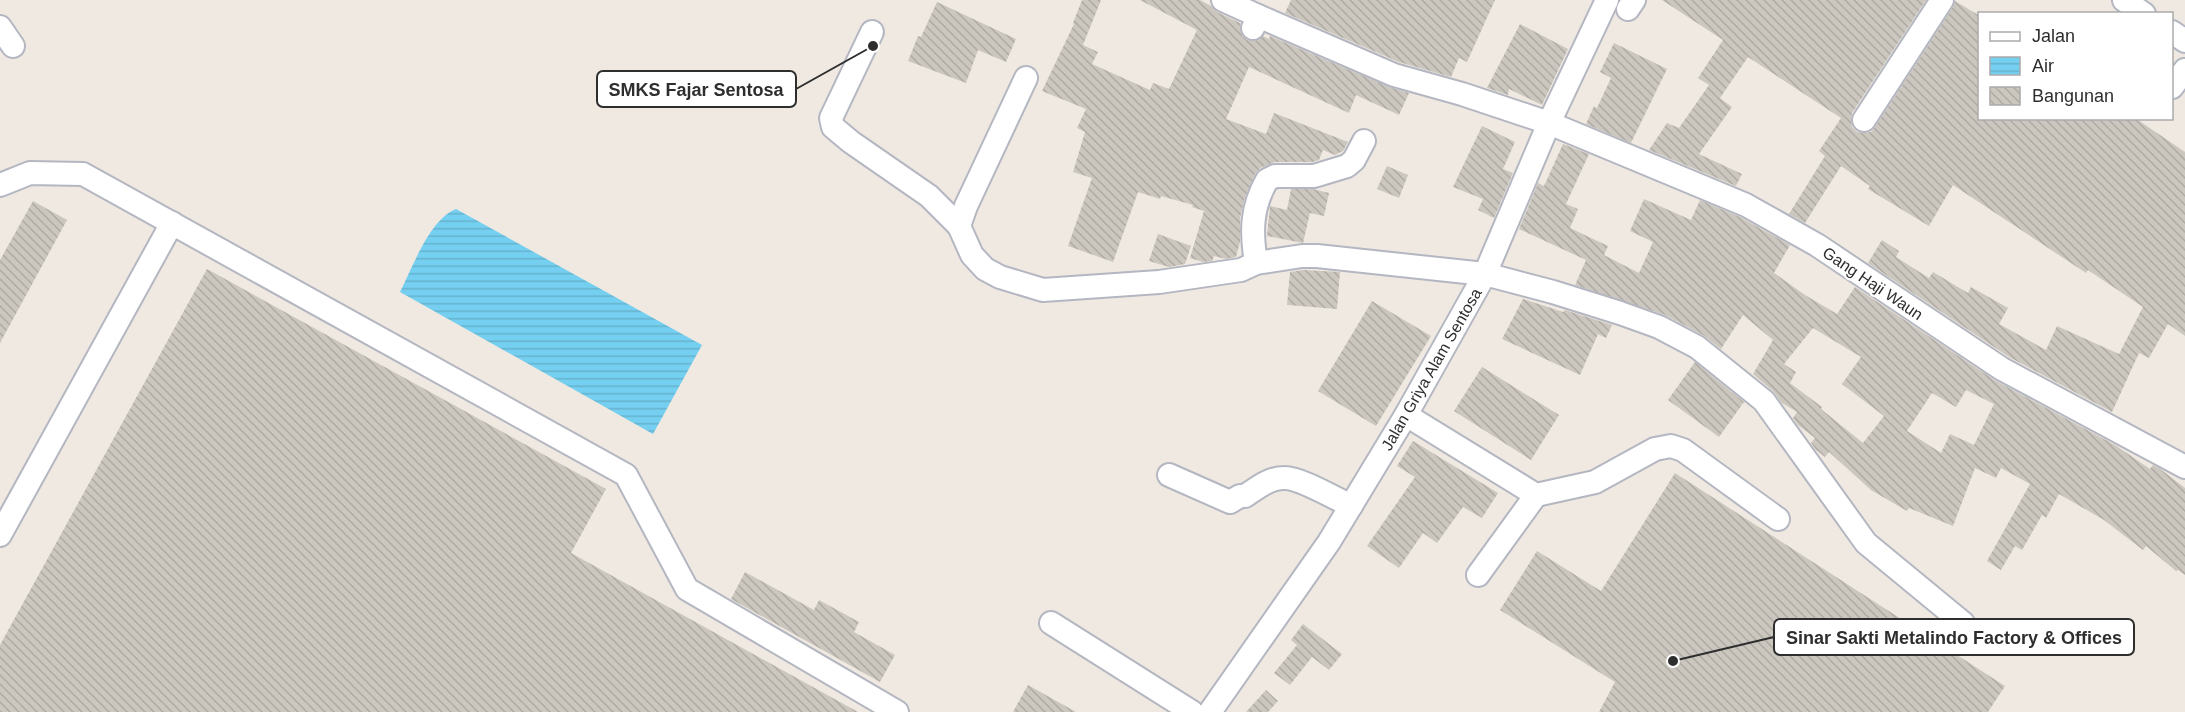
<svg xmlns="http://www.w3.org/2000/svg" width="2185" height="712" viewBox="0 0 2185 712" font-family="Helvetica,sans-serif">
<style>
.water{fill:url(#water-rules)}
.building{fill:url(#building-back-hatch);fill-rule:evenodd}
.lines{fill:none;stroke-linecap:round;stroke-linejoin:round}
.minor-casing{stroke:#b4b7c1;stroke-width:26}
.minor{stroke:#fff;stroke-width:22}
.labels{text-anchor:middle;stroke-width:4.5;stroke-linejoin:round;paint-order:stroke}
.street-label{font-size:16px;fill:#2e2e2e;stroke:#fff}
.leader{fill:none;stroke:#2e2e2e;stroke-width:2}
.callout-dot{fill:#2e2e2e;stroke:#fff;stroke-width:2}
.callout{fill:#fff;stroke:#2e2e2e;stroke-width:2}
.callout-label{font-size:18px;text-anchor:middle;font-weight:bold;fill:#2e2e2e}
</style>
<defs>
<pattern id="water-rules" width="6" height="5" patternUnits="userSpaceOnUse" patternTransform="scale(1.5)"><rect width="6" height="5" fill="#75cff0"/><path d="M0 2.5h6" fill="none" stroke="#66b2ce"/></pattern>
<pattern id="building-back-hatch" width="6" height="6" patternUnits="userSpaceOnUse" patternTransform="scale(1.5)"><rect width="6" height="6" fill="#cbc7bf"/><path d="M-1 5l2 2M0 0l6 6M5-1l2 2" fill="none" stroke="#afaba4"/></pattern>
</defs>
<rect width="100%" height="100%" fill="#efe9e1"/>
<!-- water -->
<path class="water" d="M456,209L702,345L653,434L400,292C413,267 429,220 456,209Z"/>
<!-- building -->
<g class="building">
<path d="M1082,0H1101L1083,45L1098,52L1092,64L1150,90L1153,83L1169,89L1197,30L1140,0H1200L1211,6L1217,12L1240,23L1242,36L1247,40L1255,41L1263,36L1269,39L1270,36L1389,87L1409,93L1399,115L1356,95L1349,113L1249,67L1226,119L1266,134L1274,113L1348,142L1343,151L1335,155L1323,150L1319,160L1312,162H1275L1260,168L1255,174L1245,197L1240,218V242L1236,257L1226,259L1214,256L1212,261L1203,262L1190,258L1204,211L1192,207L1193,205L1161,196L1160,199L1138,192L1113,262L1068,246L1092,178L1073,172L1085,132L1077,128L1086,109L1042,91L1074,24L1073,23Z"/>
<path d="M1291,0H1495L1467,62L1459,58L1451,77L1399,62L1285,13Z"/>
<path d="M1662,0H1926L1852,113L1851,120L1852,127L1857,132L1864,133L1871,132L1875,127L1953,7L1955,1L1980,16V118H2135L2185,152V336L2168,324L2149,358L2139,353L2112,412L2009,357L1868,263L1882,240L1899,251L1896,257L1929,278L1933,272L1968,293L1971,287L2008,308L1999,324L2046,350L2057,326L2119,354L2143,307L2088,270L2086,273L1953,185L1929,226L1868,189L1870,186L1841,166L1805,223L1789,214L1825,156L1819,151L1841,118L1748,57L1720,98L1732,107L1699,154L1742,174L1736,186L1649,150L1667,123L1679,128L1709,85L1698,78L1723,40Z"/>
<path d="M937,2L1016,39L1006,62L978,50L966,83L908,61L918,36L921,37Z"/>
<path d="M1520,24L1568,49L1542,105L1509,89L1508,95L1487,88Z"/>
<path d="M1614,43L1667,69L1631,143L1586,124L1594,106L1597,108L1611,78L1600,72Z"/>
<path d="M1482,126L1515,142L1503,169L1513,173L1494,218L1478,210L1483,199L1453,187Z"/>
<path d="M1563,144L1589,154L1566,204L1578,209L1570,228L1608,246L1604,255L1639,273L1653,242L1630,231L1644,199L1691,220L1700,200L1740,217L1790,245L1774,273L1805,295L1837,314L1855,287L1996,381L2115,445L2150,469L2153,465L2159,468L2185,488V575L2178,570L2176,571L2146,546L2143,550L2104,520L2059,494L2046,518L2042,515L2022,550L2015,546L2001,570L1987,561L2030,484L2001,468L1996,478L1975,468L1953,526L1909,508L1907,511L1871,490L1829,452L1825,457L1816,450L1811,443L1815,438L1798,425L1793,418L1797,412L1782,403L1773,391L1753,374L1773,340L1743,315L1721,349L1703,335L1665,315L1575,285L1586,260L1519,229L1538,183L1544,186ZM1813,328L1861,357L1842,384L1884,416L1863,443L1821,409L1822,407L1790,383L1796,372L1784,364ZM1966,390L1994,404L1974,445L1950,434L1941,453L1907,431L1932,393L1956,407Z"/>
<path d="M1387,166L1408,175L1399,198L1377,189Z"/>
<path d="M1291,189H1313L1329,193L1324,216L1310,213L1303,243L1267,236L1270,206L1287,210Z"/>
<path d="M33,201L67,220L0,343V260Z"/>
<path d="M1158,234L1191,246L1185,264L1169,267L1149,261Z"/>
<path d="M207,269L606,489L571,553L858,712H0V645Z"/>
<path d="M1303,270L1340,272L1337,309L1287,305L1290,272Z"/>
<path d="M1523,299L1563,312L1565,310L1612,325L1606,338L1598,334L1580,375L1502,339Z"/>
<path d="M1372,301L1431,336L1376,426L1318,391Z"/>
<path d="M1695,362L1744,402L1719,437L1668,400Z"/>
<path d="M1482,367L1559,415L1531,460L1454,411Z"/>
<path d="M1413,441L1498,493L1482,518L1463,507L1437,543L1423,533L1399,568L1367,546L1415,477L1397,466Z"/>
<path d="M1675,473L2005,686L1988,712H1599L1615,682L1500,610L1537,551L1601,591Z"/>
<path d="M745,572L814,610L819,600L859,622L854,632L895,655L880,682L731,599Z"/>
<path d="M1303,624L1342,654L1329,670L1312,657L1290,685L1274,673L1297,645L1291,640Z"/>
<path d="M1028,685L1076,712H1013Z"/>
<path d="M1266,690L1278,701L1268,712H1246Z"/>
</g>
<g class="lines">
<!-- minor casing -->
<g class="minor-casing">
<g id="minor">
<path d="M1223,0L1258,16L1253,28"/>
<path d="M2124,0L2144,14"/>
<path d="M1628,9L1634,0"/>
<path d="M1258,16L1394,75L1462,94L1549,123L1746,205L1817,245L2002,369L2185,467"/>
<path d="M0,27L13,46"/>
<path d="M872,32L831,118L833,127L851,142L929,196L959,226"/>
<path d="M2172,32L2185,41"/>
<path d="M1026,78L966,206L959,226L972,255L985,269L1000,277L1043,290L1159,282L1241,270L1256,263L1302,256H1317L1485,274L1553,292L1620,313L1659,327L1697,347L1764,401L1866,543L1963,623"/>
<path d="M2172,87L2185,70"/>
<path d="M1864,120L1942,0"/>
<path d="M0,185L30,173L83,174L626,475L687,589L897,712"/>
<path d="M1256,263C1251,232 1251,208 1267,180L1275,176H1314L1347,166L1354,160L1364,141"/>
<path d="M1406,415L1536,495L1595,482L1655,449L1671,446L1683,450L1778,519"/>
<path d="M1169,475L1230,502L1240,496H1245C1257,488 1269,478 1284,478C1299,477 1336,499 1351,506"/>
<path d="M0,535L172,223"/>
<path d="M1478,575L1536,495"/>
<path d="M1051,623L1192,712"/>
<path d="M1210,712L1329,542L1406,415L1485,274L1549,123L1607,0"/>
</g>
</g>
<!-- minor -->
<use href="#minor" class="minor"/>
</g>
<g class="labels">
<!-- street labels -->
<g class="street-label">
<text transform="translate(1873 283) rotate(34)" y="6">Gang Haji Waun</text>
<text transform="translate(1431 369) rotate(-60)" y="6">Jalan Griya Alam Sentosa</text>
</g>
</g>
<!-- callouts -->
<path class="leader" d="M873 46L796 89M1673 661L1774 637"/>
<g class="callout-dot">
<circle cx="873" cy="46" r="6"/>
<circle cx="1673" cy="661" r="6"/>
</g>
<g class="callout">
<rect x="597" y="71" width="199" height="36" rx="6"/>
<rect x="1774" y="619" width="360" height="36" rx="6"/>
</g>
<g class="callout-label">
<text x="696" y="96">SMKS Fajar Sentosa</text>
<text x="1954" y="644">Sinar Sakti Metalindo Factory &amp; Offices</text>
</g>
<!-- legend -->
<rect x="1978" y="12" width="195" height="108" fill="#ffffff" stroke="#ababab" stroke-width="1.5"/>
<rect x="1990" y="32" width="30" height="9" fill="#ffffff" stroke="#ababab" stroke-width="1.5"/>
<text x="2032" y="42" font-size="18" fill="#2e2e2e">Jalan</text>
<rect x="1990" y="57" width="30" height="18" fill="url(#water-rules)" stroke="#ababab" stroke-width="1.5"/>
<text x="2032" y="72" font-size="18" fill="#2e2e2e">Air</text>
<rect x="1990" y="87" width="30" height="18" fill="url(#building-back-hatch)" stroke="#ababab" stroke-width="1.5"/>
<text x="2032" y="102" font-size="18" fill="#2e2e2e">Bangunan</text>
</svg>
